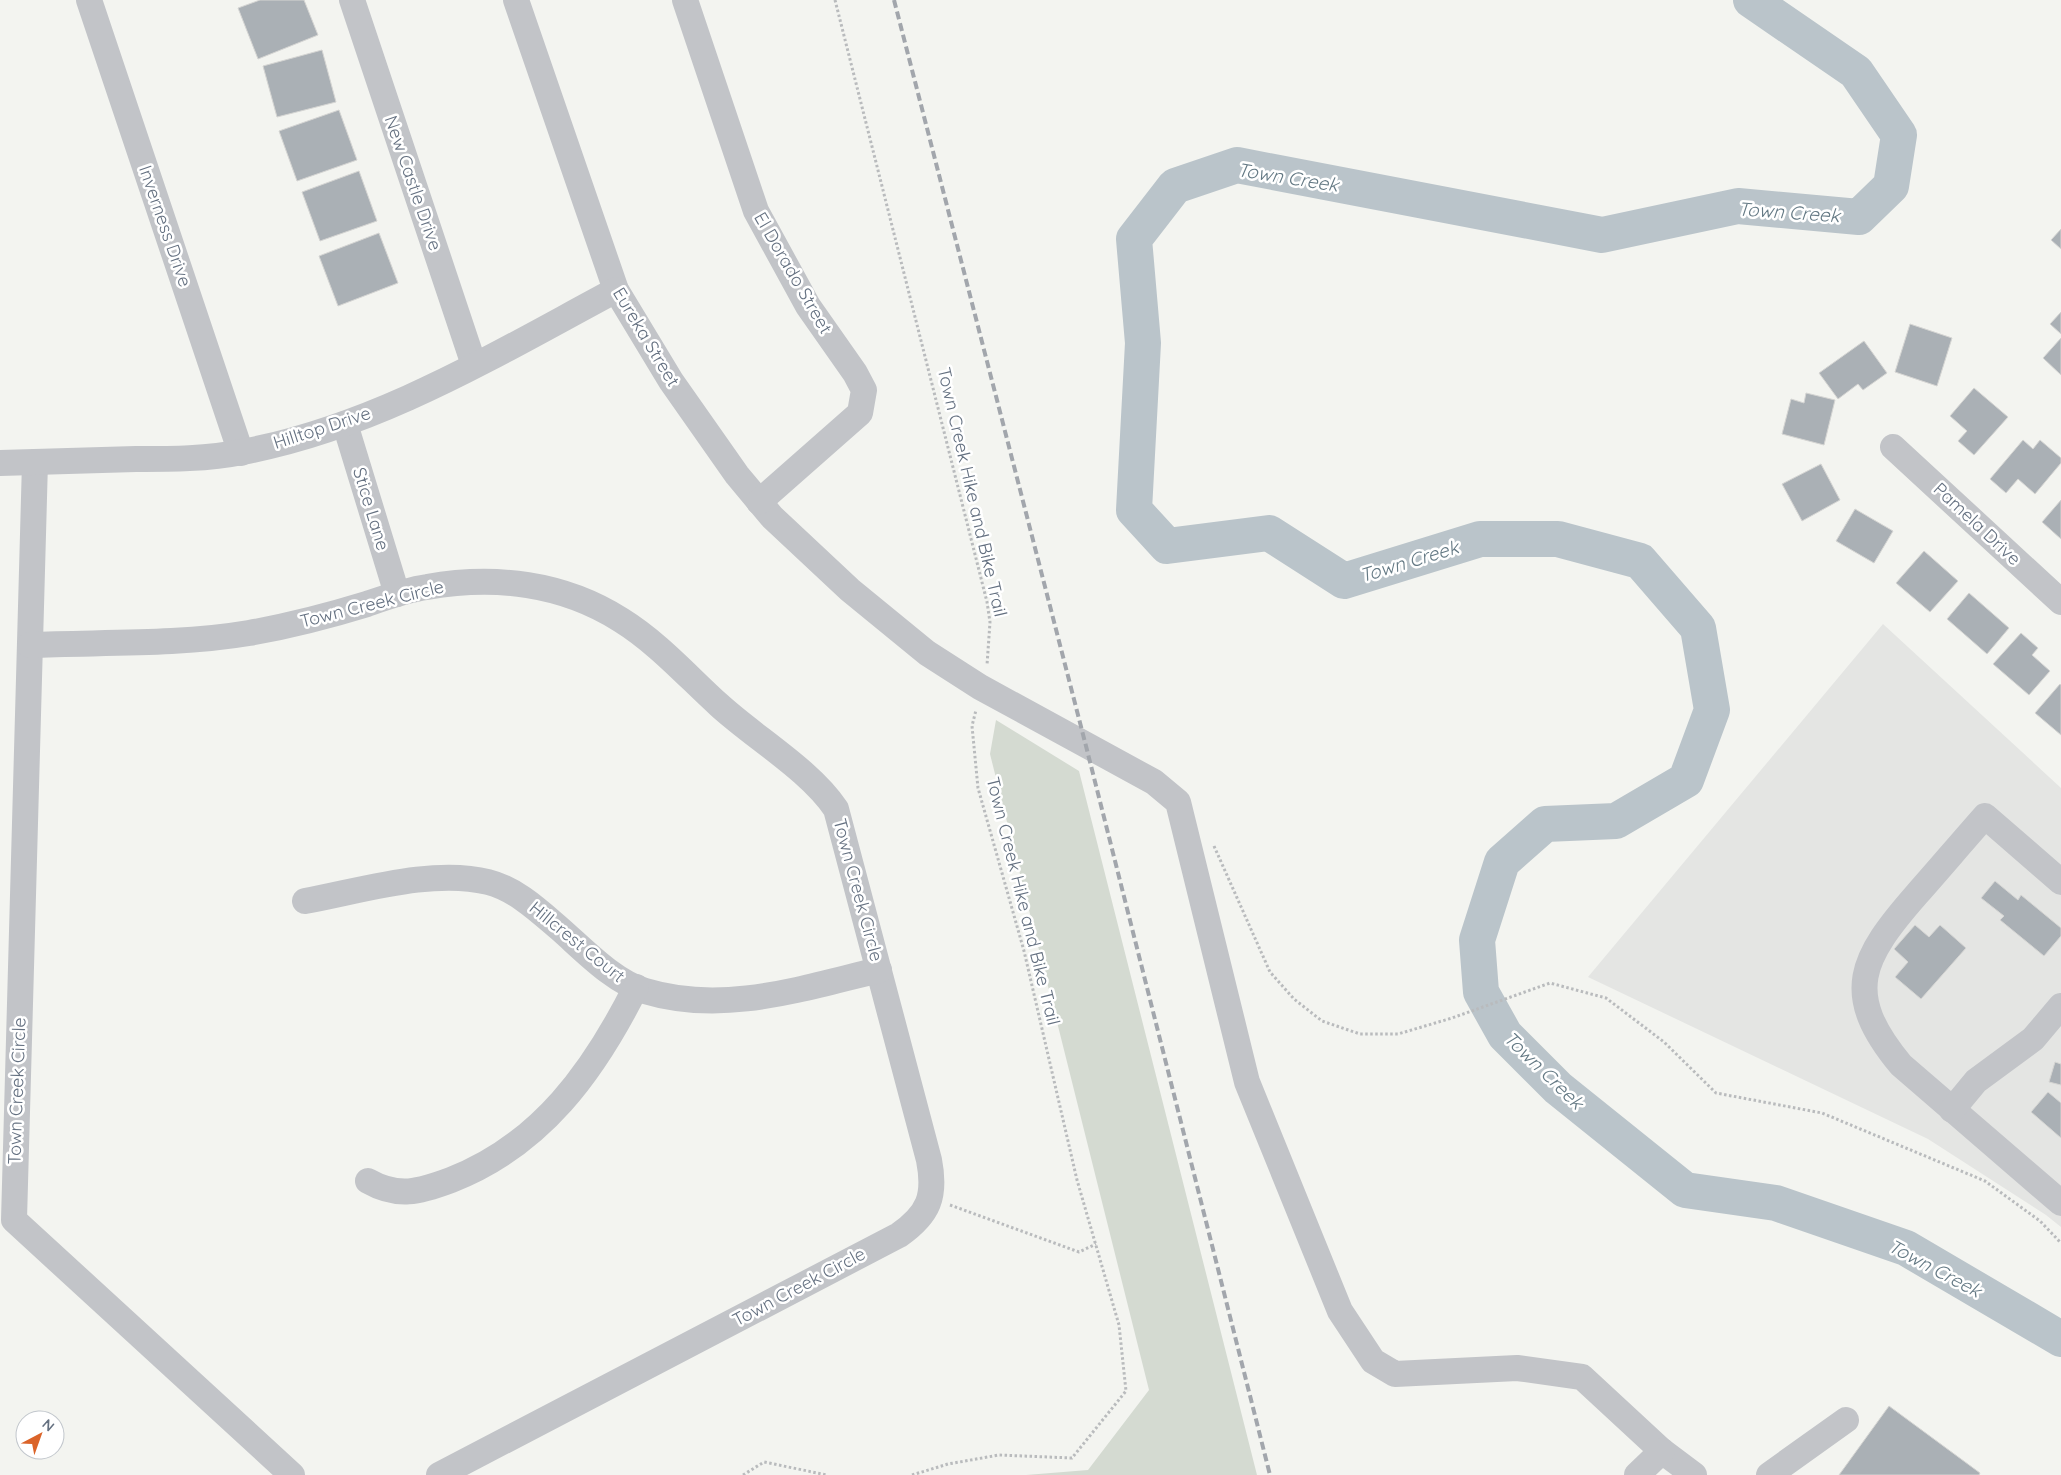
<svg xmlns="http://www.w3.org/2000/svg" width="2061" height="1475" viewBox="0 0 2061 1475" font-family="Quicksand,sans-serif">
<style>
.built{fill:#e4e5e3}
.green{fill:#d4dad1}
.lines{fill:none;stroke-linecap:round;stroke-linejoin:round}
.river{stroke:#bac4ca;stroke-width:36}
.building{fill:#aab0b5;stroke:#d5d5d3}
.path{stroke:#b9bbbd;stroke-width:3;stroke-dasharray:2.5 2.5;stroke-linecap:butt}
.minor{stroke:#c2c4c8;stroke-width:26}
.rail{stroke:#a2a6ac;stroke-width:4;stroke-dasharray:8 4;stroke-linecap:butt}
.labels{text-anchor:middle;stroke-width:5;stroke-linejoin:round;paint-order:stroke}
.street-label{font-size:18px;fill:#647080;stroke:#fff}
.water-label{font-size:19px;font-style:italic;fill:#647984;stroke:#fff}
</style>
<rect width="100%" height="100%" fill="#f3f4f0"/>
<!-- built -->
<path class="built" d="M1883,624L2061,788V1227L2046,1215L1928,1139L1588,977Z"/>
<!-- green -->
<path class="green" d="M996,720L1079,771L1257,1475H1026L1088,1470L1149,1390L990,754Z"/>
<g class="lines">
<!-- river -->
<path class="river" d="M1751,0L1856,72L1899,135L1891,186L1859,217L1738,206L1602,235L1237,165L1175,186L1134,239L1143,343L1134,510L1167,546L1269,533L1344,581L1480,539H1558L1640,561L1698,628L1712,710L1686,780L1616,821L1545,824L1502,862L1477,940L1481,992L1505,1035L1558,1088L1685,1190L1776,1203L1906,1248L2061,1339"/>
</g>
<!-- building -->
<g class="building">
<path d="M260,0H304L318,35L258,59L238,8Z"/>
<path d="M322,50L336,102L277,117L263,66Z"/>
<path d="M339,110L357,160L297,181L279,131Z"/>
<path d="M359,171L377,221L320,241L302,192Z"/>
<path d="M2061,229V249L2051,240Z"/>
<path d="M379,233L398,283L338,306L319,256Z"/>
<path d="M2061,312V334L2050,324Z"/>
<path d="M1910,324L1952,338L1937,386L1895,372Z"/>
<path d="M2061,338V375L2043,358Z"/>
<path d="M1864,341L1887,373L1863,390L1858,384L1838,399L1819,373Z"/>
<path d="M1974,388L2008,417L1974,455L1958,441L1967,431L1950,416Z"/>
<path d="M1806,393L1835,400L1824,445L1782,434L1791,399L1804,403Z"/>
<path d="M2023,440L2033,449L2040,440L2061,458V463L2035,494L2018,479L2006,493L1990,479Z"/>
<path d="M1821,464L1840,500L1802,521L1782,484Z"/>
<path d="M2061,500V539L2042,522Z"/>
<path d="M1855,509L1893,531L1874,563L1836,541Z"/>
<path d="M1924,551L1958,581L1930,612L1896,583Z"/>
<path d="M1969,593L2009,628L1987,654L1947,619Z"/>
<path d="M2021,633L2038,648L2032,655L2050,671L2029,695L1993,664Z"/>
<path d="M2060,684L2061,685V735L2035,713Z"/>
<path d="M1995,881L2018,900L2021,895L2061,928V936L2044,956L2000,920L2004,916L1981,898Z"/>
<path d="M1915,925L1929,937L1940,925L1966,948L1921,999L1895,977L1908,962L1894,949Z"/>
<path d="M2055,1062L2061,1064V1085L2049,1082Z"/>
<path d="M2048,1092L2061,1103V1138L2031,1112Z"/>
<path d="M1889,1406L1980,1473L1979,1475H1839Z"/>
</g>
<g class="lines">
<!-- path -->
<g class="path">
<path d="M835,0L987,602L990,622L987,665"/>
<path d="M1214,846L1270,972L1294,999L1322,1021L1360,1034H1398L1452,1018L1550,983L1606,998L1664,1042L1716,1093L1822,1113L1985,1181L2040,1221L2061,1243"/>
<path d="M950,1205L1079,1252L1096,1244"/>
<path d="M743,1475L764,1462L827,1475"/>
<path d="M912,1475L948,1464L999,1455L1072,1458L1126,1391L1119,1325L1077,1180L1024,951L978,788L972,726L976,710"/>
</g>
<!-- minor -->
<g class="minor">
<path d="M89,0L241,453"/>
<path d="M352,0L474,365"/>
<path d="M516,0L616,290L671,381L737,475L772,517L850,590L927,653L980,687L1154,782L1178,802L1247,1082L1340,1311L1373,1361L1395,1374L1517,1368L1582,1377L1662,1451L1694,1475"/>
<path d="M685,0L756,211L808,306L855,373L864,390L860,413L759,502"/>
<path d="M345,424L397,594"/>
<path d="M1893,447L2061,602"/>
<path d="M35,462L14,1220L292,1475"/>
<path d="M0,463C45,462 91,460 136,459C171,459 208,459 242,452C377,427 496,354 616,290"/>
<path d="M30,645C102,642 178,645 249,633C289,626 328,616 367,604C387,597 406,590 427,587C495,575 563,583 621,620C658,643 687,676 719,705C755,738 810,770 836,809L929,1160C936,1196 929,1214 899,1235L439,1475"/>
<path d="M2061,882L1985,816C1962,842 1940,868 1917,894C1861,958 1841,993 1901,1065L2061,1203"/>
<path d="M305,901C360,891 433,868 488,882C516,889 539,911 560,929C585,951 613,981 645,991C724,1015 803,988 879,970"/>
<path d="M1952,1110L1976,1081L2033,1039L2061,1006"/>
<path d="M368,1181C398,1198 419,1192 451,1180C541,1145 594,1071 636,987"/>
<path d="M1637,1475L1662,1451"/>
<path d="M1769,1475L1846,1420"/>
</g>
<!-- rail -->
<path class="rail" d="M894,0L1086,746L1270,1475"/>
</g>
<g class="labels">
<!-- street labels -->
<g class="street-label">
<text transform="translate(413 183) rotate(71)" y="6">New Castle Drive</text>
<text transform="translate(165 226) rotate(71)" y="6">Inverness Drive</text>
<text transform="translate(793 273) rotate(60)" y="6">El Dorado Street</text>
<text transform="translate(646 337) rotate(59)" y="6">Eureka Street</text>
<text transform="translate(322 428) rotate(-18)" y="6">Hilltop Drive</text>
<text transform="translate(972 492) rotate(77)" y="6">Town Creek Hike and Bike Trail</text>
<text transform="translate(371 509) rotate(73)" y="6">Stice Lane</text>
<text transform="translate(1977 524) rotate(43)" y="6">Pamela Drive</text>
<text transform="translate(372 604) rotate(-14)" y="6">Town Creek Circle</text>
<text transform="translate(858 890) rotate(75)" y="6">Town Creek Circle</text>
<text transform="translate(1023 901) rotate(76)" y="6">Town Creek Hike and Bike Trail</text>
<text transform="translate(577 942) rotate(39)" y="6">Hillcrest Court</text>
<text transform="translate(17 1091) rotate(-88)" y="6">Town Creek Circle</text>
<text transform="translate(799 1287) rotate(-28)" y="6">Town Creek Circle</text>
</g>
<!-- water labels -->
<g class="water-label">
<text transform="translate(1288 177) rotate(9)" y="7">Town Creek</text>
<text transform="translate(1789 212) rotate(4)" y="7">Town Creek</text>
<text transform="translate(1409 561) rotate(-17)" y="7">Town Creek</text>
<text transform="translate(1544 1070) rotate(44)" y="7">Town Creek</text>
<text transform="translate(1935 1268) rotate(28)" y="7">Town Creek</text>
</g>
</g>
<!-- north arrow -->
<g transform="translate(40 1435) rotate(41)"><circle r="24" fill="#ffffff" stroke="#c1c6cc"/>
<path d="M0-4L9 19L0 12L-9 19Z" fill="#db6429"/>
<text y="-8" font-size="14" font-weight="bold" text-anchor="middle" fill="#647080">N</text>
</g>
</svg>
